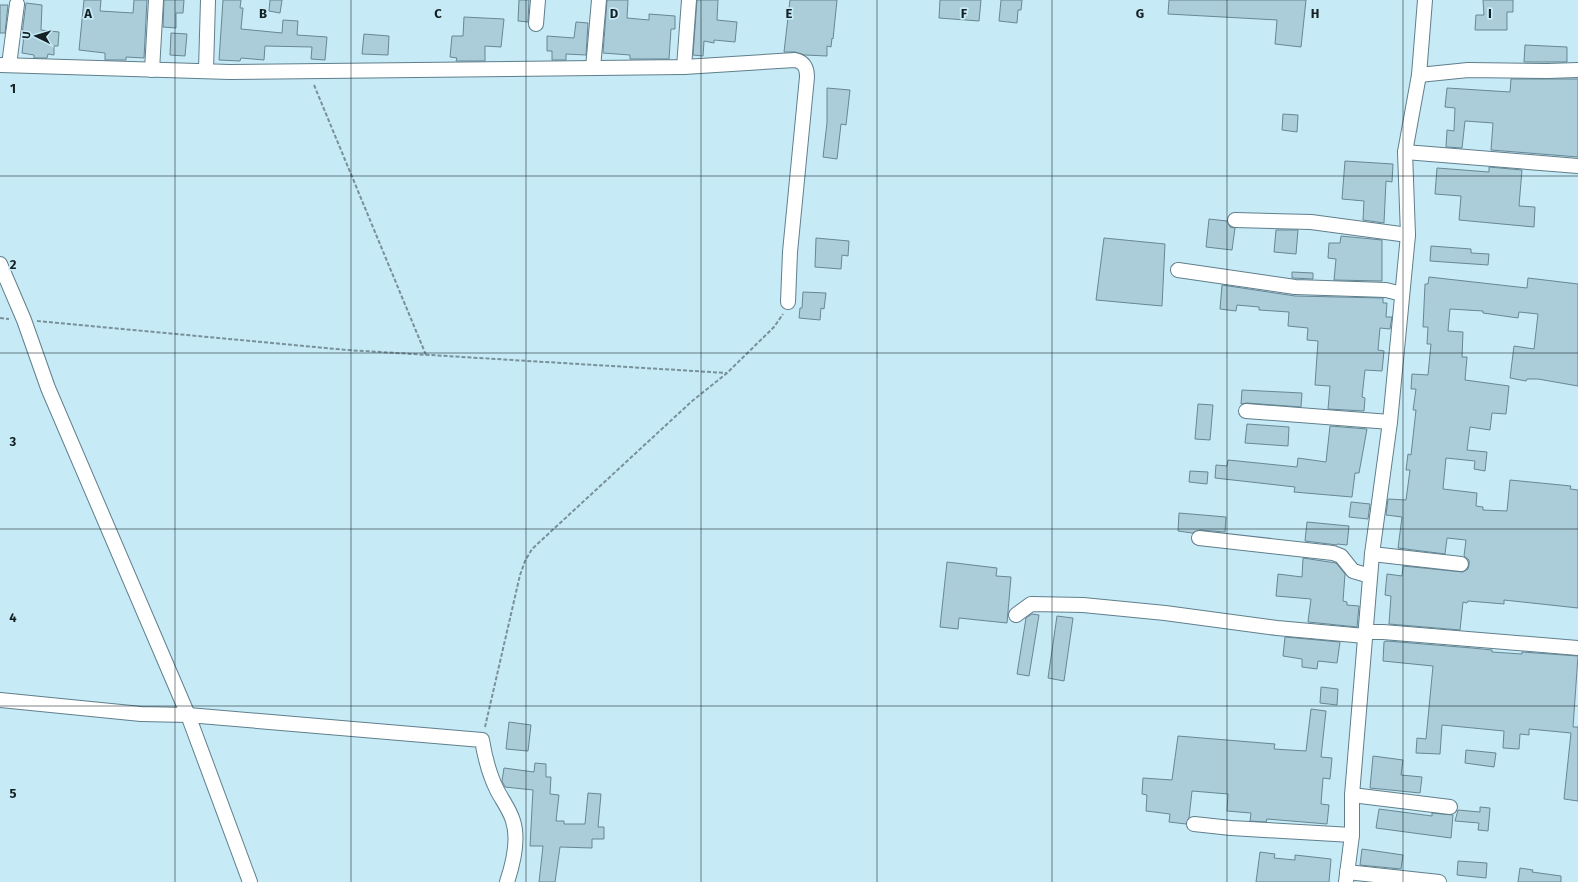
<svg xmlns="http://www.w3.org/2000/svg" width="1578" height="882" viewBox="0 0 1578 882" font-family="'Fira Sans',sans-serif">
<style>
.building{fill:#aacdd9;stroke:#678793}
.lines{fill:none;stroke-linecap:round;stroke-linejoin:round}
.minor-casing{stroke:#5f7f8b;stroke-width:16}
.path{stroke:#78919a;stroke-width:2;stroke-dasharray:4 2;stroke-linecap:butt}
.minor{stroke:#fff;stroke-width:14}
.grid{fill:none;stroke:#132024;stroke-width:1;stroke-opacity:0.55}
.grid-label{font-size:13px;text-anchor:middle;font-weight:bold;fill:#132024;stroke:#c7eaf7;stroke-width:3.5;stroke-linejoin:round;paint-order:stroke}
</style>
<rect width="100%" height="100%" fill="#c7eaf7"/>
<!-- building -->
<g class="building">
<path d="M84,0H101L100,11L133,13L134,0H147L144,58L126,57V60H105V53L79,50Z"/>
<path d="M164,0H184L183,13H176V28L163,27Z"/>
<path d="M223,0H241L240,8H243L241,29L282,33L283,20L298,21L297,35L327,37L325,60L311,59L312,47L265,46L264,60L241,58L240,61L219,60Z"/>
<path d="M270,0H282L280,13L269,11Z"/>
<path d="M519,0H529L528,22L518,21Z"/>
<path d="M607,0H628L627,18L649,20V14L675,16V29H671L669,59H630V55L603,53Z"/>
<path d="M697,0H718L717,20L737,22L735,42L714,40V43L704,41L703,56L693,55Z"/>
<path d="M790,0H837L833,39L832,38L831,47L827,46V56L805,55L795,52H784Z"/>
<path d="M940,0H981L979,21L939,18Z"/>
<path d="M1001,0H1022L1021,10H1018L1017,23L999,21Z"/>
<path d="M1169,0H1306L1301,47L1275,44L1277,20L1168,14Z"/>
<path d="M1483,0H1513V12H1507V30H1475L1476,15H1484Z"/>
<path d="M26,3L42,5L41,30L59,32L58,46H54V55L48,54L47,58H34V55L22,53L24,35L22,34Z"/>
<path d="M0,5H8L5,33H0Z"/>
<path d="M464,17L504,19L501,47L485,46V61H456L457,58L450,57L452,36H463Z"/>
<path d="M576,22L588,23L586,55L566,54V60H552V51H547V36L574,38Z"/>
<path d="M171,33L187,34L185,56L170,55Z"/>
<path d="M364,34L389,36L388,55L362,54Z"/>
<path d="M1525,45L1567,47V62H1524Z"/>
<path d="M1511,79H1578V157L1491,150L1493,123L1465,121L1462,148L1446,147L1447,130L1454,131L1455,108L1445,107L1447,88L1510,92Z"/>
<path d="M827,88L850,90L846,125L841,124L837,159L823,157L827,123Z"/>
<path d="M1283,114L1298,115L1297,132L1282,130Z"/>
<path d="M1345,161L1393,164L1392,182L1386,181L1384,223L1363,220L1364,201L1342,199Z"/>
<path d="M1489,167L1522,170L1519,206L1535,207L1534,227L1459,220L1461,196L1435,194L1437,168L1489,172Z"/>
<path d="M1209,219L1227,221L1230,227L1235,228L1232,250L1206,247Z"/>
<path d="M1276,230H1298L1296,254L1274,252Z"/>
<path d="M1341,236L1382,240V281L1334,280L1336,259L1328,258L1329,243H1340Z"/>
<path d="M816,238L849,241L848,256L842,255L841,269L815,267Z"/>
<path d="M1104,238L1165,244L1162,306L1096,300Z"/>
<path d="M1431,246L1471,249V253L1489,254L1488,265L1430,261Z"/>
<path d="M1292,272L1313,273V279L1292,278Z"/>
<path d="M1429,277L1527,288L1528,278L1578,284V386L1538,379H1527L1526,381L1510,378L1514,346L1534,349L1538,314L1519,312L1518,318L1483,313V311L1450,309L1448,331L1463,332L1462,357H1467L1465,380L1509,386L1506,414L1492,413L1490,430L1470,427L1467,450L1487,452L1485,471L1474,469L1475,461L1446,458L1443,489L1477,493L1476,506L1483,507V510L1507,511L1510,480L1571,486L1570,489L1578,490V608L1504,600V604L1468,601L1467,603L1463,602L1460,630L1389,624L1391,596L1385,595L1387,574L1402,576L1403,566L1463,572L1468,569L1469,565V560L1464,556L1466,540L1447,538L1445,554L1398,548L1402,517L1386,515L1388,499L1406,500L1410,470H1406L1408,454L1411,455L1416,410H1413L1416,389H1411L1412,374L1428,375L1431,344H1427L1428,327H1423L1425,284H1428Z"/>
<path d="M1222,285L1295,296L1383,298V303H1387L1386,317H1392L1390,329L1380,328L1378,350L1384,351L1382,371L1365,370L1362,397L1365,398L1364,411L1328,409L1330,386L1315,385L1318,341L1307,340L1308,328L1288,326L1289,312L1259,310V307L1237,305L1236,311L1220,309Z"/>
<path d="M803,292L826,293L824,309L821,308L820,320L799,318L800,308H802Z"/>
<path d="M1242,390L1302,393L1301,407L1247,403L1241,404Z"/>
<path d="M1198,404L1213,405L1210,440L1195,439Z"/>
<path d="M1247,424L1289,427L1288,446L1245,443Z"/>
<path d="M1330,426L1367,429L1359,473H1355L1352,497L1294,492L1295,487L1215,478L1216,465L1227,466L1228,460L1297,467L1298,458L1326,462Z"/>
<path d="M1190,471L1208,472L1207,484L1189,482Z"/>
<path d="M1351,502L1370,504L1368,519L1349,517Z"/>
<path d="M1179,513L1226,517L1225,532L1200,530L1192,533L1178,531Z"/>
<path d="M1307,522L1349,526L1347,545L1337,544V545L1305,541Z"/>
<path d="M1303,558L1336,563L1345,574L1343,601L1347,602V605L1359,606L1357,627L1308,622L1311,599L1276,596L1278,574L1302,577Z"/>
<path d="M947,562L997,568L996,576L1011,577L1007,623L959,618L958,629L940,627Z"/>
<path d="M1032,614L1039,615L1029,676L1017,674L1026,618Z"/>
<path d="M1057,616L1073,618L1064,681L1048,678Z"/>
<path d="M1285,637L1340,642L1337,663L1318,661L1317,669L1302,667V659L1283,656Z"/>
<path d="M1387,641L1472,648L1492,650V652L1522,654V652L1578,656L1573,727H1578V801L1564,799L1571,733L1529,729V735L1520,734L1519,749L1503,748L1504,731L1442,725L1440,754L1416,753L1417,738L1426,739L1433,666L1383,661L1384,642Z"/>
<path d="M1321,687L1338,689L1337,705L1320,703Z"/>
<path d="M1311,709L1326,711L1321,757L1332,758L1330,779L1323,778L1321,804L1329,805L1327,824L1267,819L1266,822L1250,821L1251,813L1227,811L1228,794L1192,791L1189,818L1186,824L1169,822L1170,814L1146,811L1147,795L1142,794L1143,778L1172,780L1178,736L1275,744L1274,749L1306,751Z"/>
<path d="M509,722L531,725L528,751L506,749Z"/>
<path d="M1466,750L1496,753L1494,767L1465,763Z"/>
<path d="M1373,756L1403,760L1401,775L1422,777L1420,793L1370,788Z"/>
<path d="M535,763L546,764V777H551L550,794L559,795L556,821H564V824H585L588,793L601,794L598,827H604V839H592V848L560,847L555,882H539L543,846H530L533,790L505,787L502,781L504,768L534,772Z"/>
<path d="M1480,807L1490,808L1488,831L1478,830L1479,823L1455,821L1458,810L1480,812Z"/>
<path d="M1379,809L1432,816V813L1453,815L1451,838L1376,828Z"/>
<path d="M1362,849L1403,855L1401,869L1360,865Z"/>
<path d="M1260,852L1275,854L1274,858L1295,860V855L1331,859L1329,882H1256Z"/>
<path d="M1458,861L1487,863L1486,878L1457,875Z"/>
<path d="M1520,868L1533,870L1532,872L1561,876V882H1518Z"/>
</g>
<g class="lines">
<!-- minor casing -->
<g class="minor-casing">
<g id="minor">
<path d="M536,24L538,0"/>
<path d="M0,65L230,72L684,67L795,60C804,62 807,67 807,77L790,252L788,302"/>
<path d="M9,65L17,4"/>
<path d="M684,67L689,0"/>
<path d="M593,68L599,0"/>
<path d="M152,70L156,0"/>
<path d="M206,70L208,0"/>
<path d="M1419,75L1468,70L1547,71L1578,70"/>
<path d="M1405,152L1578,166"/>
<path d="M1235,220L1311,222L1408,235"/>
<path d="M0,264L24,320L48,388L188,715L250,882"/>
<path d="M1178,270L1295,287L1386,290L1402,294"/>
<path d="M1246,411L1390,422"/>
<path d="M1199,538L1333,553L1341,556L1353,571L1370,576"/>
<path d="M1372,554L1461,564"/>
<path d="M1016,615L1031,604L1083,605L1165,613L1277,628L1365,636"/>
<path d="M1366,632H1383L1578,648"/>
<path d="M0,700L141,714L188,715L482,740C485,758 489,774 497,790C502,800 510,810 513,821C519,839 513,864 507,882"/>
<path d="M1352,795L1450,807"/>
<path d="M1194,824L1231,828L1352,835"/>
<path d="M1347,872L1439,882"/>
<path d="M1346,882L1352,835V795L1372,554L1390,422L1408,235L1405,152L1419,75L1425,0"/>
</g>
</g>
<!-- path -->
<g class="path">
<path d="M314,85L426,355"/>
<path d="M0,318L9,319"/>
<path d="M37,321L347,350L727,373"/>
<path d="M485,727L520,575L525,561L532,549L691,402L727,373L774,327L783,314"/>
</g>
<!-- minor -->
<use href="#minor" class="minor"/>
</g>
<!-- grid -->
<path class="grid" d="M175,0V882M351,0V882M526,0V882M701,0V882M877,0V882M1052,0V882M1227,0V882M1403,0V882M0,176H1578M0,353H1578M0,529H1578M0,706H1578"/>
<g class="grid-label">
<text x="88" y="18">A</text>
<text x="263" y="18">B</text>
<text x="438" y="18">C</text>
<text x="614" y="18">D</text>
<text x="789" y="18">E</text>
<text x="964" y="18">F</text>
<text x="1140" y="18">G</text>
<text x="1315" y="18">H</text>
<text x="1490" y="18">I</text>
<text x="13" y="93">1</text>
<text x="13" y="269">2</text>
<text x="13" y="446">3</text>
<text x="13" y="622">4</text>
<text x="13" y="798">5</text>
</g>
<!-- north arrow -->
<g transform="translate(36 36) rotate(275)" stroke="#c7eaf7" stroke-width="3" paint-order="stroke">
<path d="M0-3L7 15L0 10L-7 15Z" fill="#132024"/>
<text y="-6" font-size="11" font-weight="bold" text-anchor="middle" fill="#132024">U</text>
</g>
</svg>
